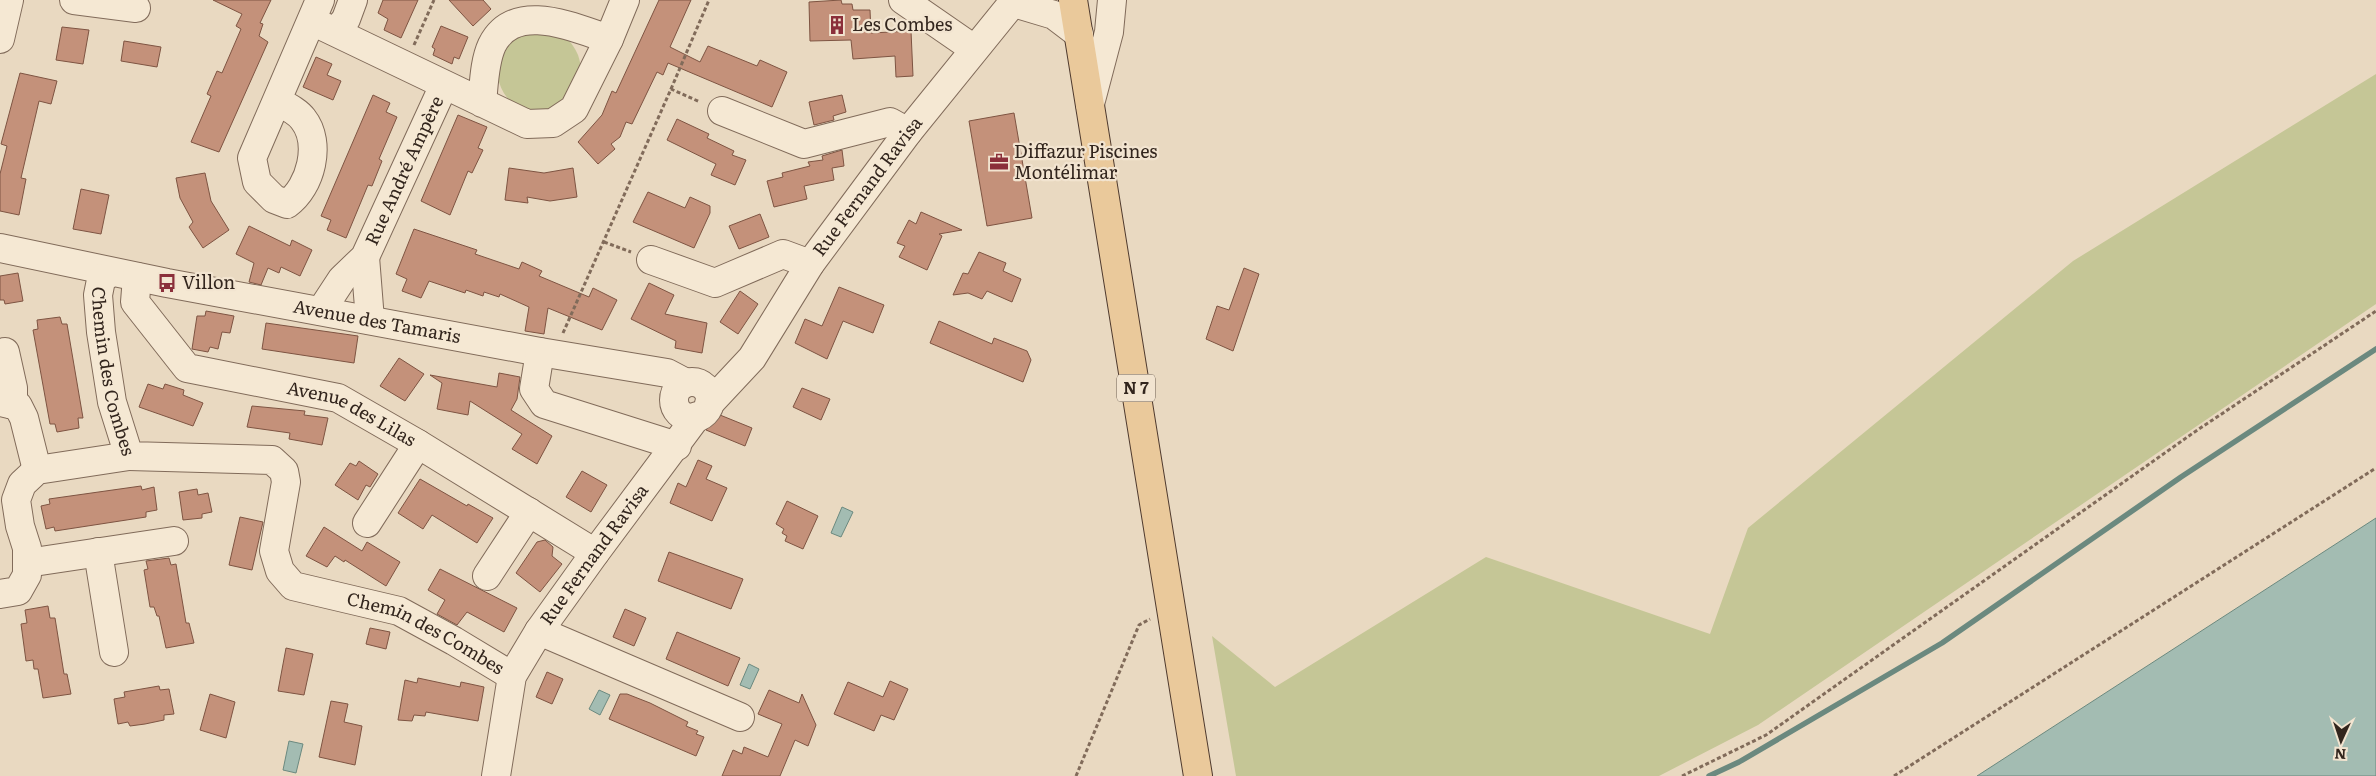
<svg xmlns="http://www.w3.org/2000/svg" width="2376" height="776" viewBox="0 0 2376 776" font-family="Literata,serif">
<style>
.green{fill:#c5c696}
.water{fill:#a3bcb2;stroke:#6b897f}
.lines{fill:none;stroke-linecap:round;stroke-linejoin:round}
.stream{stroke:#6b897f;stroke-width:5.5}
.building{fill:#c4917a;stroke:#7e5442}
.minor-casing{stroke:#816b5a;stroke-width:30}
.major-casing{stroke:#4f3a2e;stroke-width:30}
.path{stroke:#816b5a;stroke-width:3;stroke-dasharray:4 2.5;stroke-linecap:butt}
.minor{stroke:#f5e8d3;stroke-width:28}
.major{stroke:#eac99b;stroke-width:28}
.labels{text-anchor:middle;stroke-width:4.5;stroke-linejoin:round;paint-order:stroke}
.shield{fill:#f2e4d0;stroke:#6c5e53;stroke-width:1}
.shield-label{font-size:16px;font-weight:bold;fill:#32251d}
.poi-label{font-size:18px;fill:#32251d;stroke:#f2e4d0;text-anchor:start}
.street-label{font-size:18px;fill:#32251d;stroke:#f2e4d0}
</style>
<rect width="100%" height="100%" fill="#e9d9c1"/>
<!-- green -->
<g class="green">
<path d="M519,33C530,34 552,31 561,35C569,38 575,48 578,55C596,105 516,137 499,82C492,61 505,46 519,33Z"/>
<path d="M2376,74V304L1758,725L1659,776H1236L1212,636L1275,687L1486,557L1710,634L1748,528L2073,261Z"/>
</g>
<!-- water -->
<g class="water">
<path d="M842,507L853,512L841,537L831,533Z"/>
<path d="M2376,518V776H1977Z"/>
<path d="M749,664L759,669L750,689L740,685Z"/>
<path d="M599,690L610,695L600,715L589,709Z"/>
<path d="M289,741L303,744L296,773L283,770Z"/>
</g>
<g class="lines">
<!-- stream -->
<path class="stream" d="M1709,776L1739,762L1942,643L2181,477L2376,349"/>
</g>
<!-- building -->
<g class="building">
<path d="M213,0H271L260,23L263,24L259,36L268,42L219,152L191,142L211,96L207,94L217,71L222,73L241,29L236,26L242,14Z"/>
<path d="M383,0H418L401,38L384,30L388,19L378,13Z"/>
<path d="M449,0H483L491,9L473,26Z"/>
<path d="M659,0H691L670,47L700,62L708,46L757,66L760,60L787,72L772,107L668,63L663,75L657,72L632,124L626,122L620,137L611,144L615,149L598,164L578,142L602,115L612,91L616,93Z"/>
<path d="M841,0L842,4H852L853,10H870L871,33L911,31L913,76L896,77L895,56L853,59L851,40L810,41L809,2Z"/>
<path d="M441,26L468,37L459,59L454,57L452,64L433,55L435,49L432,47Z"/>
<path d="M62,27L89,30L83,64L56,60Z"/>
<path d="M124,41L161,47L157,67L121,61Z"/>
<path d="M316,57L332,64L327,75L341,81L333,100L303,87Z"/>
<path d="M20,73L57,81L51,104L39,101L21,178L26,179L19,215L0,211V174L7,146L1,144Z"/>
<path d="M373,95L390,103L386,112L397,117L379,159L382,161L372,186L368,185L346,238L327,230L331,220L321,216Z"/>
<path d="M842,95L846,112L833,116L834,120L814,125L809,102Z"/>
<path d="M1014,113L1032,218L987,226L969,121Z"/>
<path d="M458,115L487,127L478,148L483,150L472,173L468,171L450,215L421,201Z"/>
<path d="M677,119L709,134L707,138L734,151L732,155L746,160L735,185L711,175L716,164L667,140Z"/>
<path d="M842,150L844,166L832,168L834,180L804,186L807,199L774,207L767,181L783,177L782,173L810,166L808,162L823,160L822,156Z"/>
<path d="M509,168L544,173L573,168L577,197L550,201L527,197L528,203L505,200Z"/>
<path d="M205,173L211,201L229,230L203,248L189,227L193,222L180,198L176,178Z"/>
<path d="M81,189L109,195L101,234L73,229Z"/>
<path d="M648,192L685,208L690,197L710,206V213L694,248L633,222Z"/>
<path d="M921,212L962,230L939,234L942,236L927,270L899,257L905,246L897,243L909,220L916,224Z"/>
<path d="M760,214L769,237L739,249L729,226Z"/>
<path d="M249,226L290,246L292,240L312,250L300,276L281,267L279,273L268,268L261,285L249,282L254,263L236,254Z"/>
<path d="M414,229L477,250L475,254L519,269L522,262L542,271L539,276L589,297L593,288L617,300L602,330L548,308L544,334L525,331L529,307L500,294L499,297L484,292L483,296L466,290L465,293L429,281L421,298L402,291L407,279L396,274Z"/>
<path d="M979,252L1006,263L1003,271L1021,279L1012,302L987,291L982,299L968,293L953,295L963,273L968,274Z"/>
<path d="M1244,268L1259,274L1233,351L1206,339L1217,306L1229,310Z"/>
<path d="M18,273L23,301L5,304L4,300H0V276Z"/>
<path d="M649,283L674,295L665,314L707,323L702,353L675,348L676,341L631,319Z"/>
<path d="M839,287L884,305L873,333L843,321L827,359L795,343L805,319L822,326Z"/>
<path d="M740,291L758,304L738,334L720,322Z"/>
<path d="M206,311L234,316L230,333L222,332L218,349L210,347L208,352L192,349L197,316H205Z"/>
<path d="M60,317L62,324H67L83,418H78L79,428L57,432L55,424H50L33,330L38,329L37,320Z"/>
<path d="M939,321L992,344L994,338L1027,351L1031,360L1023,382L930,343Z"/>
<path d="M266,323L358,336L354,363L262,349Z"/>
<path d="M399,358L424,374L405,401L380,386Z"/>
<path d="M499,373L520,377L517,399L511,410L552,436L537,464L512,449L522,434L470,401L468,415L437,409L442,383L430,375L497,387Z"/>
<path d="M148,384L163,389L165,384L184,390L183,395L203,403L193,426L139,407Z"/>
<path d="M802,388L830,399L821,420L793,407Z"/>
<path d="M252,406L305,411L304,415L328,418L322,445L289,439L290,433L247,427Z"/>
<path d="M720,415L752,428L745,446L706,430L714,419Z"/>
<path d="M698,460L712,466L706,479L727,488L712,521L670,503L678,483L686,487Z"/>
<path d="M359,461L378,474L370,487L366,485L358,500L335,485L350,463L356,466Z"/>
<path d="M582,471L607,485L591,512L566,497Z"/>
<path d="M420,479L467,506L468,504L493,518L477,543L432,515L423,529L398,513Z"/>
<path d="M141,486L142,490L154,487L157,510L146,512V517L55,531L54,527L46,529L41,506L50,504L49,499Z"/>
<path d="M197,489L198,495L208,493L212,512L202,514V518L183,520L179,492Z"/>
<path d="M787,501L818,516L803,549L785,541L787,536L782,533L784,529L776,524Z"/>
<path d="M240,517L263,522L252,570L229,565Z"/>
<path d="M324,527L362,551L367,542L400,562L386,586L345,560L344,562L335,556L327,567L306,556Z"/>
<path d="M545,540L553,547L552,556L562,564L540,592L516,573L537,542Z"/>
<path d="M669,552L743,579L731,609L658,581Z"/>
<path d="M169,558L171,565L176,564L186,623H189L194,643L166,648L159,616H157L154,607H150L144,570L148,569L146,561Z"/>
<path d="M440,569L517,608L504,632L467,612L457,625L437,614L445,600L428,590Z"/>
<path d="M48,606L50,618H55L64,674H67L71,694L43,698L38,669H34L33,660L26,661L21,624L27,623L25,610Z"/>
<path d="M625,609L646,618L634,646L613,637Z"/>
<path d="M370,628L390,632L386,649L366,644Z"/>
<path d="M677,632L740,658L728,686L666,659Z"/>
<path d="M286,648L313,654L304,695L278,691Z"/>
<path d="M547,672L563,679L552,704L536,697Z"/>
<path d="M418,678L460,687L461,682L484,687L478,721L426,712L425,716L414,715L412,721L398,720L405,680L417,683Z"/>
<path d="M890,681L908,689L894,720L881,715L874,731L834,714L848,682L883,697Z"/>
<path d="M159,686L160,690L169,689L174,714L164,715V720L145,724L130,726L128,722L118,724L114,699L125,697L124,692Z"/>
<path d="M769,690L799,703L802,694L816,725L808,746L795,740L780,776H722L733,750L742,754L744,747L768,757L782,724L758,714Z"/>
<path d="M210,694L235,702L226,738L200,730Z"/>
<path d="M620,694H627L650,703L688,722L686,726L698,731L696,734L704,737L696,756L609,719Z"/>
<path d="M331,701L348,704L344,722L362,726L355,765L319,757Z"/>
</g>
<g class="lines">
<!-- minor casing -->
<g class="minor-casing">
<g id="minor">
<path d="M74,0L136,8"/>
<path d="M903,0L974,49"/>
<path d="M1014,3L1054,15L1079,34"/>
<path d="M312,21L527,124L553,123L574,109L609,39C574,28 515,0 492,45C484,62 484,85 482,103"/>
<path d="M336,32L346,19L353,0"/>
<path d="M0,39L9,0"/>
<path d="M609,39L625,0"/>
<path d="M277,101C286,106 297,111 303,119C322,143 311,187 287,204L274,199L257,182L252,158L320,0"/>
<path d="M1090,104L1109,32L1112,0"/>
<path d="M722,111L804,144L890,122L908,132"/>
<path id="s1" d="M0,248L167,283L540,352L667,373L686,383"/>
<path d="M365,257L370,320"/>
<path d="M651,260L715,283L783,254L810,264"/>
<path id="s2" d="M110,272L101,280L98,295L101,332L112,402L129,456L272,460L284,471L286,482L274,551L280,571L293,586L399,611L454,641L512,676"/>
<path id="s3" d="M137,277L135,302L187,368L338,398L418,444L595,553"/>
<path id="s4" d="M321,311L342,279L365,257L444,85"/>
<path d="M5,352L13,388V405"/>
<path d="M540,352L534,389L544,404L677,446"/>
<circle cx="692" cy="400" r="18"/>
<path d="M0,402L18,406L24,418L37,470"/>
<path id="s5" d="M709,404L752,358L810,264L908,132L1015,0"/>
<path d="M367,523L418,444"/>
<path d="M98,552L114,652"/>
<path d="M27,563L174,541"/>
<path d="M487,576L529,512"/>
<path d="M0,594L18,591L27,575V548L20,526L16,500L22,484L37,470L129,456"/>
<path d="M539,631L740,717"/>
<path id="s6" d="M496,776L512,676L539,631L595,553L697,416"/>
</g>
</g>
<!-- major casing -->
<g class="major-casing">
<path id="major" d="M1073,0L1198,776"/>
</g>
<!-- path -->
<g class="path">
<path d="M414,45L434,0"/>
<path d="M671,89L709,0"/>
<path d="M604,242L631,252"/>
<path d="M563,333L671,89L700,102"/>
<path d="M1076,776L1139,625L1150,619"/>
<path d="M1682,776L1766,735L2193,433L2376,311"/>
<path d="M1894,776L2376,468"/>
</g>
<!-- minor -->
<use href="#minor" class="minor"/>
<!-- major -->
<use href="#major" class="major"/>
</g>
<!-- icons -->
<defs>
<g id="building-bare" transform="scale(1.5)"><path d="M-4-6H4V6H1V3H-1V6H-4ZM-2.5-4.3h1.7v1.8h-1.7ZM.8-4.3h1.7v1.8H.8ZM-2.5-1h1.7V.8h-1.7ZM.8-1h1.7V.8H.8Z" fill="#8b2f3a" stroke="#f2e4d0" stroke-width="2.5" paint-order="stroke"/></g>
<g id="office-bare" transform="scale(1.5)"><path d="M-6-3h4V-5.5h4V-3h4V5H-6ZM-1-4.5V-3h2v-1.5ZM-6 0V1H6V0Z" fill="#8b2f3a" stroke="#f2e4d0" stroke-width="2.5" paint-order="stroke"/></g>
<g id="bus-bare" transform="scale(1.5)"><path d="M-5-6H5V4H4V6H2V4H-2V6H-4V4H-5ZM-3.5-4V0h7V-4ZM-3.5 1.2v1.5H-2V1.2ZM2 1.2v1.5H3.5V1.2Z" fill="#8b2f3a" stroke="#f2e4d0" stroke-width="2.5" paint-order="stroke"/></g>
</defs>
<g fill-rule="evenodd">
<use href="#building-bare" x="837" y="25"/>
<use href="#office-bare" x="999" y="162"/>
<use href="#bus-bare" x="167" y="283"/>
</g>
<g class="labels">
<!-- shield labels -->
<rect class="shield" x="1117" y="374.5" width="38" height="27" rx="4"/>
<g class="shield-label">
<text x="1136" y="394">N 7</text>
</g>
<!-- poi labels -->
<g class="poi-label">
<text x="852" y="31">Les Combes</text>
<text x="1014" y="158">Diffazur Piscines<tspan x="1014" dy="21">Montélimar</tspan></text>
<text x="182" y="289">Villon</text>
</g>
<!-- street labels -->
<g class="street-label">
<text dy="6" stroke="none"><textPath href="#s4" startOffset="165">Rue André Ampère</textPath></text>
<text dy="6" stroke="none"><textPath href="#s5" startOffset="270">Rue Fernand Ravisa</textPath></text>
<text dy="6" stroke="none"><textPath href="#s1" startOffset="384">Avenue des Tamaris</textPath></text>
<text dy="6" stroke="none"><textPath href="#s2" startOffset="105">Chemin des Combes</textPath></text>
<text dy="6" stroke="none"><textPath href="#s3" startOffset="281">Avenue des Lilas</textPath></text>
<text dy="6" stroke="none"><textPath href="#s6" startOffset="248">Rue Fernand Ravisa</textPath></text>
<text dy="6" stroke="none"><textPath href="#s2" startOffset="615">Chemin des Combes</textPath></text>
</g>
</g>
<!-- north arrow -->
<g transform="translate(2341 741) rotate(183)" stroke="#f2e4d0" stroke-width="4" paint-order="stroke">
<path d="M0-4L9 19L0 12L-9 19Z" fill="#32251d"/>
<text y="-8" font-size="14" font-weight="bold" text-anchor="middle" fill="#32251d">N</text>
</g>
</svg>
